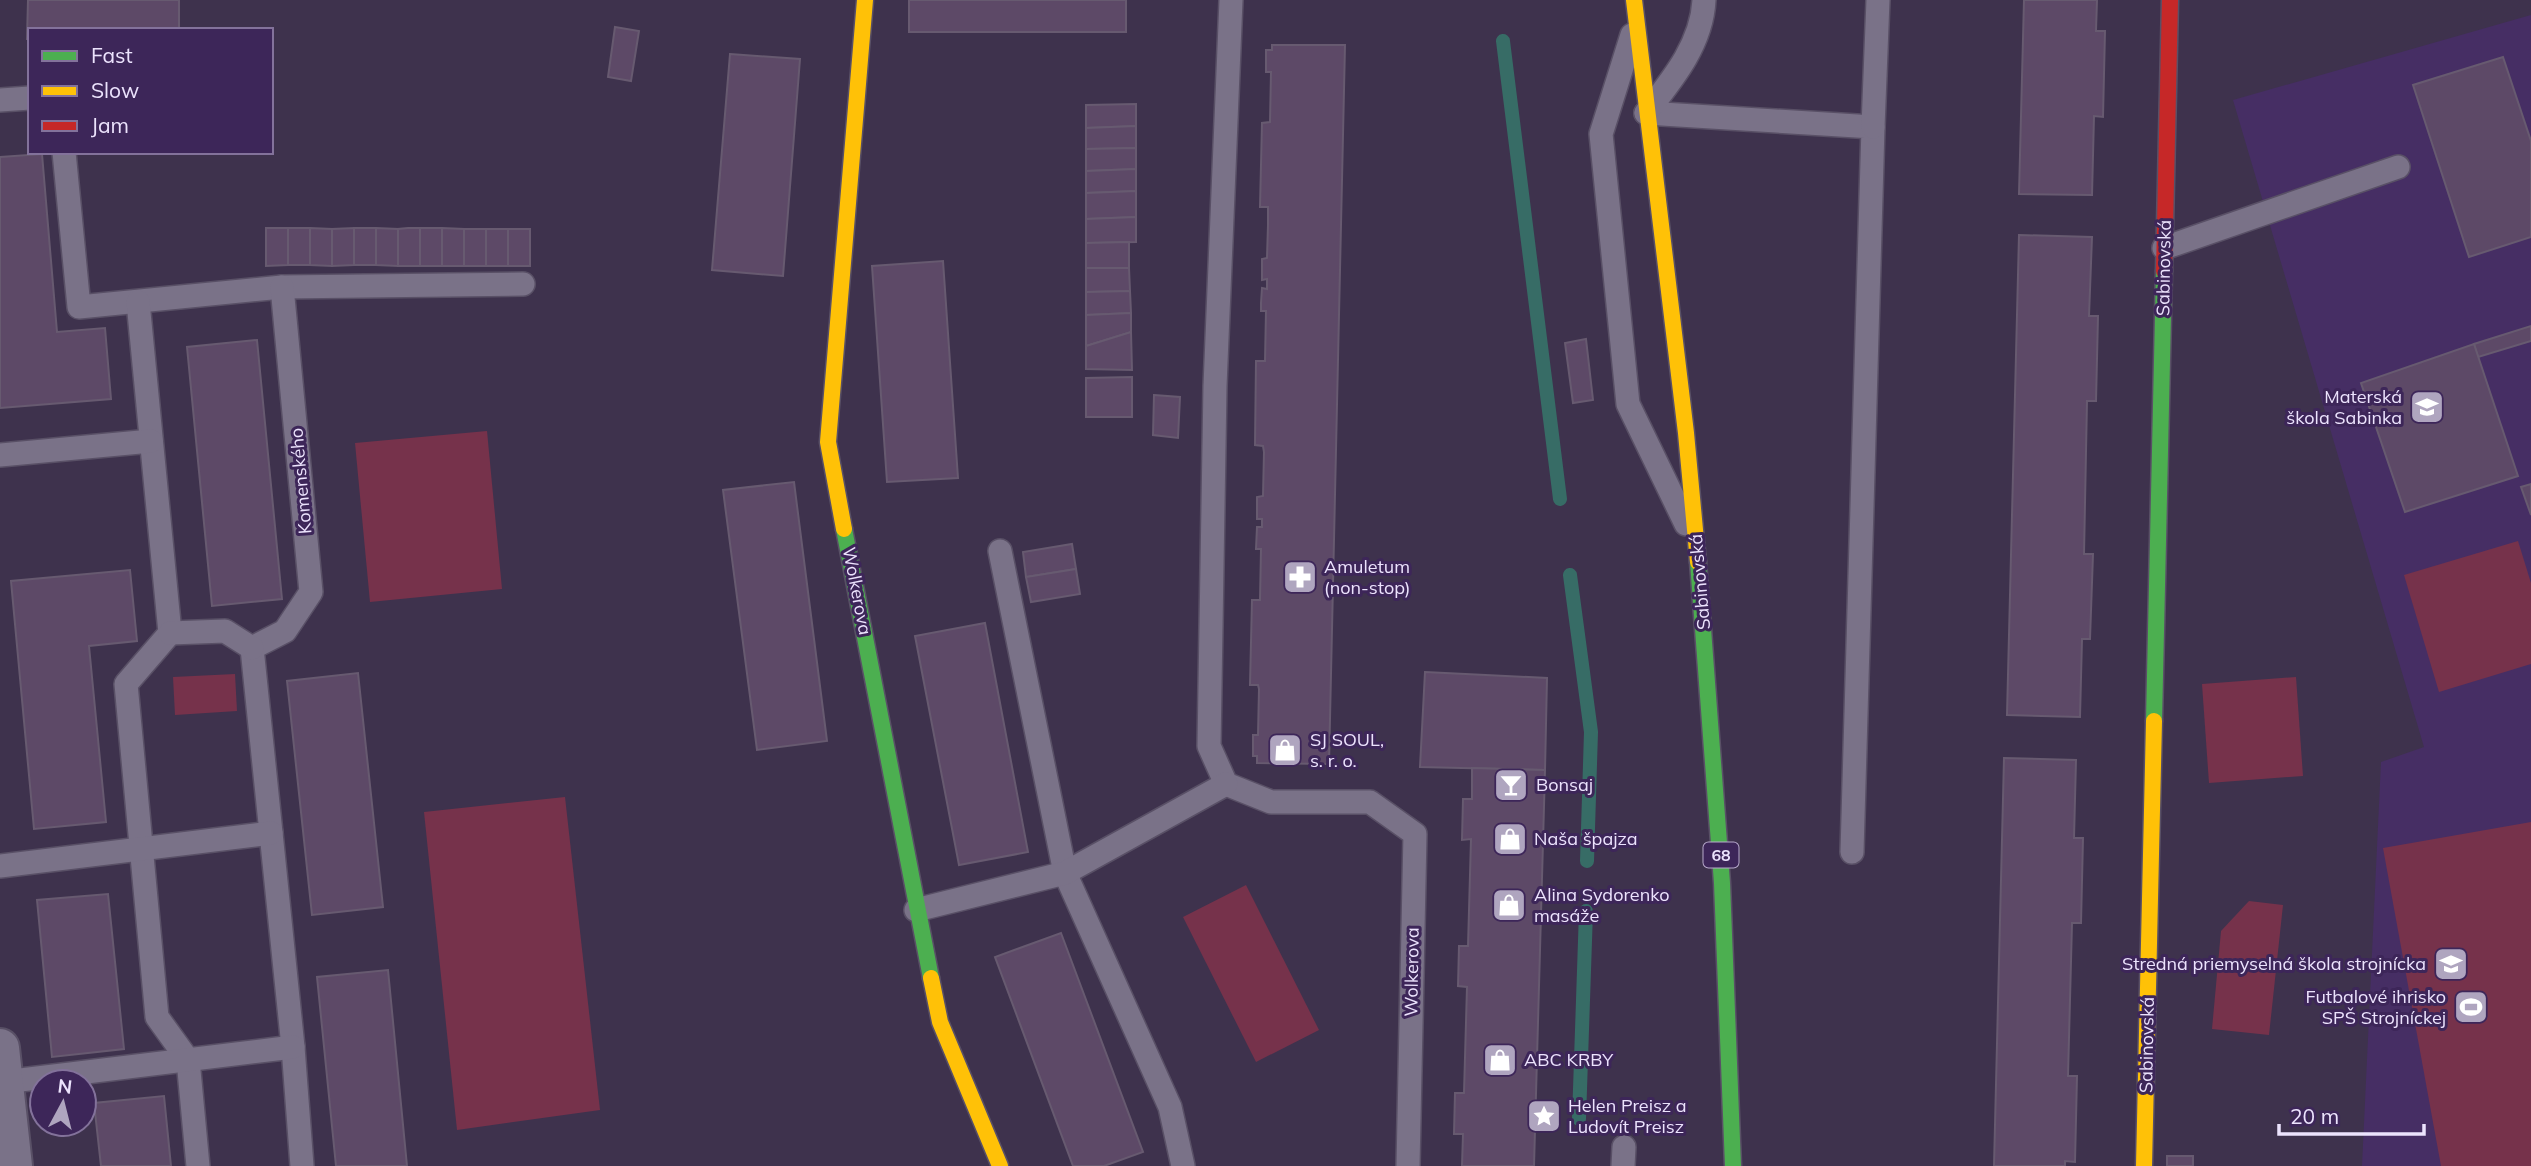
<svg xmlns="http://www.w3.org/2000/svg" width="2531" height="1166" viewBox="0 0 2531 1166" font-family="Mulish,sans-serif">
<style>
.built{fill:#462e64}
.green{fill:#76324b}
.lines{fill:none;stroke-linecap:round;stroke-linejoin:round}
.stream{stroke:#376c66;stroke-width:14}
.building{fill:#5d4967;stroke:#675a70;stroke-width:2}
.lane-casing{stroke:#595066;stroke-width:26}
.street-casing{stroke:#595066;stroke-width:42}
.fast-casing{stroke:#595066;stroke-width:19}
.slow-casing{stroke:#595066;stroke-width:19}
.jam-casing{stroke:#595066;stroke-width:19}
.lane{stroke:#7a7288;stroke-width:23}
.street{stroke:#7a7288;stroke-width:38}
.fast{stroke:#4caf50;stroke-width:16}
.slow{stroke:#ffc107;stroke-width:16}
.jam{stroke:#c62828;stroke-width:16}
.labels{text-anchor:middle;stroke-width:6;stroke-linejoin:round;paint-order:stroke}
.shield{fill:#3d2659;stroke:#b8aacc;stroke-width:2}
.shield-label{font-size:16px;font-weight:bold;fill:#ece3fd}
.street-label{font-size:18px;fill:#ece3fd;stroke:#3d2659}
.poi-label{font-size:18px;fill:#ece3fd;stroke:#3d2659;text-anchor:start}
</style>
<rect width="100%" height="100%" fill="#3e324d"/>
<!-- built -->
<path class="built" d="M2531,15V1166H2362L2381,762L2424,747L2233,100Z"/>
<!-- green -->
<g class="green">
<path d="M487,431L502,589L370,602L355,443Z"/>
<path d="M2518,541L2531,583V664L2439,692L2404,575Z"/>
<path d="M235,674L237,711L175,715L173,677Z"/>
<path d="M2296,677L2303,776L2209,783L2202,684Z"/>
<path d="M565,797L600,1110L457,1130L424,812Z"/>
<path d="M2531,822V1166H2441L2383,848Z"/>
<path d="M1246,885L1319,1030L1256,1062L1183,917Z"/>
<path d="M2249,901L2283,905L2269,1035L2212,1029L2221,931Z"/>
</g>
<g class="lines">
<!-- stream -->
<g class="stream">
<path d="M1503,41L1560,499"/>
<path d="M1570,575L1591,732L1587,861"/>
<path d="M1579,1119L1586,911"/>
</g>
</g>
<!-- building -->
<g class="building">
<path d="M28,0H179V30H30V39H27Z"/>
<rect x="909" y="0" width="217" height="32"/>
<path d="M2024,0H2097L2096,31H2105L2103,117L2094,116L2092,195L2019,194Z"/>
<path d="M615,27L639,31L631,81L608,77Z"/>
<path d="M1272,45H1345L1329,764L1257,763V756H1253V735H1258L1259,689L1258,685H1250L1252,600H1260L1261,549H1256L1257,527H1262V519H1257V497L1263,496L1264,452L1263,446L1255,445L1256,361H1265L1266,311H1261V303L1262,288L1267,289V279L1262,280V259L1267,258L1268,225V207H1260L1262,123L1270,122L1271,72H1266V50H1272Z"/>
<path d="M730,54L800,59L783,276L712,270Z"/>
<path d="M2503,57L2531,141V237L2469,257L2413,85Z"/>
<path d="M1136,104V126L1086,128V105Z"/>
<path d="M1136,126V148L1086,149V128Z"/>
<path d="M1136,148V169L1086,171V149Z"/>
<path d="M42,154L57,332L105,328L111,399L0,408V157Z"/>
<path d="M1136,169V191L1086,193V171Z"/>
<path d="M1136,191V217L1086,219V193Z"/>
<path d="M1136,217V242L1086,243V219Z"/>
<path d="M266,228H288V265L266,266Z"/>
<rect x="288" y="228" width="22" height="37"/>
<path d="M310,228L332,229V266L310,265Z"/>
<rect x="354" y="228" width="22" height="37"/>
<path d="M354,228V265L332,266V229Z"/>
<path d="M376,228L398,229V266L376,265Z"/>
<path d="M408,228H420V266H398V229Z"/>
<rect x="420" y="228" width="22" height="38"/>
<path d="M442,228L464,229V266H442Z"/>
<rect x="464" y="229" width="22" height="37"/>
<rect x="486" y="229" width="22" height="37"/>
<rect x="508" y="229" width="22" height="37"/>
<path d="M2019,235L2092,237L2089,316H2098L2096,401H2087L2084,554H2093L2090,639H2082L2080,717L2007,715Z"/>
<path d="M1129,242V268H1086V243Z"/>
<path d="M943,261L958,478L887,482L872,266Z"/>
<path d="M1086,268H1129L1130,291L1086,292Z"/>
<path d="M1130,291L1131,313L1086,315V292Z"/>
<path d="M1131,313V332L1086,346V315Z"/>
<path d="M2531,326V341L2478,357L2474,344Z"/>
<path d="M1131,332L1132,370L1086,369V346Z"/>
<path d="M1586,339L1593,400L1573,403L1565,343Z"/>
<path d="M257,340L282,599L212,606L187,347Z"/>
<path d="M2474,344L2518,476L2405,512L2361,383Z"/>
<path d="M1132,377V417H1086V378Z"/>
<path d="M1154,395L1180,397L1178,438L1153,435Z"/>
<path d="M794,482L827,741L757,750L723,490Z"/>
<path d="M2531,484V515L2521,487Z"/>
<path d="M1072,544L1076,569L1026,577L1023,552Z"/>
<path d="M1076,569L1080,594L1031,602L1026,577Z"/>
<path d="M130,570L137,641L89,646L106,822L34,829L11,581Z"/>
<path d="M985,623L1028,852L959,865L915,636Z"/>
<path d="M1425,672L1547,678L1545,770L1420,767Z"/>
<path d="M358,673L383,907L312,915L287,681Z"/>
<path d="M2004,758L2076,760L2074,838H2083L2081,923H2072L2068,1076H2077L2075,1162L2065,1161V1166H1994Z"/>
<path d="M1472,768L1545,770L1534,1166H1462L1463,1134H1454L1455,1093H1464L1467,987L1458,986L1459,946H1468L1471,839L1462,840L1463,799H1472Z"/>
<path d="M108,894L124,1049L52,1057L37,900Z"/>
<path d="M1061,933L1143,1152L1104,1166H1073L995,957Z"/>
<path d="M388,970L407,1166H336L317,977Z"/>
<path d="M164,1096L171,1166H101L94,1103Z"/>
<rect x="2167" y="1156" width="26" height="10"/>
</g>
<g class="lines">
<!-- lane casing -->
<g class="lane-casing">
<g id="lane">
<path d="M1231,0L1215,386L1209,746L1226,784L1271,802H1370L1415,834L1408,1166"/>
<path d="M1632,35L1601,134L1628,404L1686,524"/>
<path d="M0,100L30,98"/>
<path d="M1646,113L1873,127L1852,852"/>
<path d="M1646,113C1672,80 1702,44 1704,0"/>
<path d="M1873,127L1878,0"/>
<path d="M64,152L79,307L282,287L523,284"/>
<path d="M2164,248L2398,167"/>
<path d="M282,287L311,592L285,631L252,648L293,1047L302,1166"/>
<path d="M138,302L170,633L126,684L157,1017L188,1060L198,1166"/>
<path d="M0,455L151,441"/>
<path d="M1000,551L1065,873L1170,1107L1183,1166"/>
<path d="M170,633L225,631L252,648"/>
<path d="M0,866L271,833"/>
<path d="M916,910L1065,873L1226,784"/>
<path d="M4,1082L293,1047"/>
<path d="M1623,1166L1624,1147"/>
</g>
</g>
<!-- street casing -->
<g class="street-casing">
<path id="street" d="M0,1048L13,1166"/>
</g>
<!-- fast casing -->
<g class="fast-casing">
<g id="fast">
<path d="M844,529L931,978"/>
<path d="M1698,562L1722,883L1733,1166"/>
<path d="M2154,721L2164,271"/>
</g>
</g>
<!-- slow casing -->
<g class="slow-casing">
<g id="slow">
<path d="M1634,0L1686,433L1698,562"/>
<path d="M844,529L828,442L865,0"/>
<path d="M931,978L940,1022L1000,1166"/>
<path d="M2144,1166L2154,721"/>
</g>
</g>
<!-- jam casing -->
<g class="jam-casing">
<path id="jam" d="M2164,271L2170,0"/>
</g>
<!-- lane -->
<use href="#lane" class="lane"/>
<!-- street -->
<use href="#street" class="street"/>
<!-- fast -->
<use href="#fast" class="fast"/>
<!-- slow -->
<use href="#slow" class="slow"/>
<!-- jam -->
<use href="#jam" class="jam"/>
</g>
<!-- icons -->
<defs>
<g id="school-square" transform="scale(1.75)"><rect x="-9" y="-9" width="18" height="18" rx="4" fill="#afa5bf" stroke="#3d2659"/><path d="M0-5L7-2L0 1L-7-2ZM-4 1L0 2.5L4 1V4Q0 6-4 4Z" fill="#fff"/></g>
<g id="pharmacy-square" transform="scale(1.75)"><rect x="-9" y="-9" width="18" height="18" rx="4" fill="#afa5bf" stroke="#3d2659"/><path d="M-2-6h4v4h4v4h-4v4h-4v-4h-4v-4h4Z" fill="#fff"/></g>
<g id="shop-square" transform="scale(1.75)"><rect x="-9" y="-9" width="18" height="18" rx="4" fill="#afa5bf" stroke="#3d2659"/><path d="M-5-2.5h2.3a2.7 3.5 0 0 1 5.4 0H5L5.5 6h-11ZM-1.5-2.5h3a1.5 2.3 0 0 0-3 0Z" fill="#fff"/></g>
<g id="bar-square" transform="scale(1.75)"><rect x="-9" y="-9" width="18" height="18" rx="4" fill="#afa5bf" stroke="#3d2659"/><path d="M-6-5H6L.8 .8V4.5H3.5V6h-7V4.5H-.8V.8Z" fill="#fff"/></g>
<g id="stadium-square" transform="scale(1.75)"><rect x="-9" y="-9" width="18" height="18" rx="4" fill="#afa5bf" stroke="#3d2659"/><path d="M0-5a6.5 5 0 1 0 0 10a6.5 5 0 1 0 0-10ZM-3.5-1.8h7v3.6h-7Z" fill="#fff"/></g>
<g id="sight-square" transform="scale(1.75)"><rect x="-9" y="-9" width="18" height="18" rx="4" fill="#afa5bf" stroke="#3d2659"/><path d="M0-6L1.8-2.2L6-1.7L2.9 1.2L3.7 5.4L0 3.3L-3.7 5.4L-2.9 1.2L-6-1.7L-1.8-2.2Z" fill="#fff"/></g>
</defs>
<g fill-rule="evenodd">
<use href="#school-square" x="2427" y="407"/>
<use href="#pharmacy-square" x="1300" y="577"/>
<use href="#shop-square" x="1285" y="750"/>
<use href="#bar-square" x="1511" y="785"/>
<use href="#shop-square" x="1510" y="839"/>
<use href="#shop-square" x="1509" y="905"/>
<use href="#school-square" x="2451" y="964"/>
<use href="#stadium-square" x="2471" y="1007"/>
<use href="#shop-square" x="1500" y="1060"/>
<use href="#sight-square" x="1544" y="1116"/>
</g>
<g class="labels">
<!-- shield labels -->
<rect class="shield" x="1703.5" y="842.5" width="35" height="25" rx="5"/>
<g class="shield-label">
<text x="1721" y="861">68</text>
</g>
<!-- street labels -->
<g class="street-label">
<text transform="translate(2164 268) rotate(-89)" y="6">Sabinovská</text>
<text transform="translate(301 481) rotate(-95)" y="6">Komenského</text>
<text transform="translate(1700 582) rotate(-95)" y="6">Sabinovská</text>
<text transform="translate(857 591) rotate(79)" y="6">Wolkerova</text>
<text transform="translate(1412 972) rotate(-89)" y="6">Wolkerova</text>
<text transform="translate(2147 1045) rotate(-89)" y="6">Sabinovská</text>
</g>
<!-- poi labels -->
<g class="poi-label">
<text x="2402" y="403" text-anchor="end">Materská<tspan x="2402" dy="21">škola Sabinka</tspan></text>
<text x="1324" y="573">Amuletum<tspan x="1324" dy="21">(non-stop)</tspan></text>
<text x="1310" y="746">SJ SOUL,<tspan x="1310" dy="21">s. r. o.</tspan></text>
<text x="1536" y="791">Bonsaj</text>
<text x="1534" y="845">Naša špajza</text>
<text x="1534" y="901">Alina Sydorenko<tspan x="1534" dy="21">masáže</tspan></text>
<text x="2426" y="970" text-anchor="end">Stredná priemyselná škola strojnícka</text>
<text x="2446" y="1003" text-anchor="end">Futbalové ihrisko<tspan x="2446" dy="21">SPŠ Strojníckej</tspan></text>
<text x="1524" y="1066">ABC KRBY</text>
<text x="1568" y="1112">Helen Preisz a<tspan x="1568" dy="21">Ludovít Preisz</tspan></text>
</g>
</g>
<!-- legend -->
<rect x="28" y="28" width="245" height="126" fill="#3d2659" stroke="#83729b" stroke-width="2"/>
<rect x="42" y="51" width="35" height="10" fill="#4caf50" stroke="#83729b" stroke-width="2"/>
<text x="91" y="63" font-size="21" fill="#ece3fd">Fast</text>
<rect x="42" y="86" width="35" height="10" fill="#ffc107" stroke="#83729b" stroke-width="2"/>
<text x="91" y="98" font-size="21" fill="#ece3fd">Slow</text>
<rect x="42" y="121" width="35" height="10" fill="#c62828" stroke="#83729b" stroke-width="2"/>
<text x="91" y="133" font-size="21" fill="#ece3fd">Jam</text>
<!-- north arrow -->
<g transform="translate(63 1103) rotate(7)"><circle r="33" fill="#3d2659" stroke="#83729b" stroke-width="2"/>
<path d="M0-5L12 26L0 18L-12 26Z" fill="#afa5bf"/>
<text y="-10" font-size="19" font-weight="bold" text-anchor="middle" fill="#ece3fd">N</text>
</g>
<!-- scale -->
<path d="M2279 1124v10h145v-10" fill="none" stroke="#ece3fd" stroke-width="3.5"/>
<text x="2290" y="1124" font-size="21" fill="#ece3fd" stroke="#3d2659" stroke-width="5" paint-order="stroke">20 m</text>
</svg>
